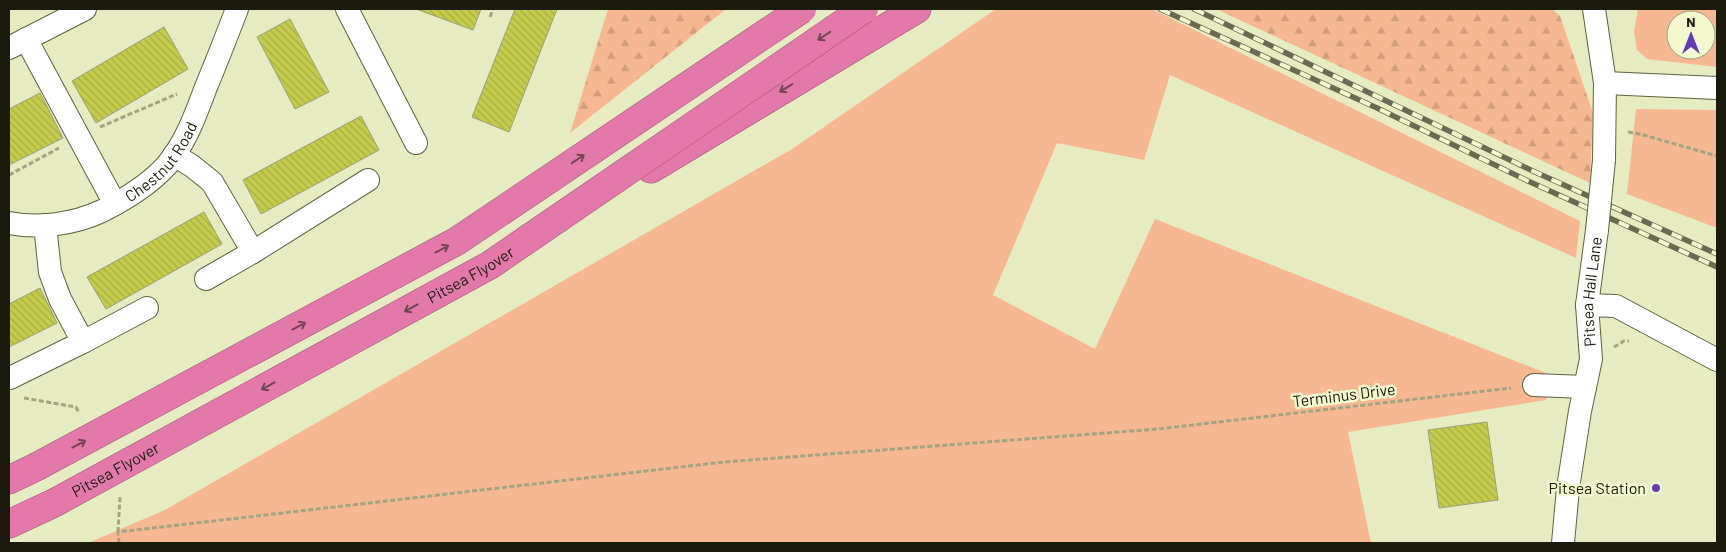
<svg xmlns="http://www.w3.org/2000/svg" width="1726" height="552" viewBox="0 0 1726 552" font-family="Barlow,sans-serif">
<style>
.green{fill:#f6b892;fill-rule:evenodd}
.forest{fill:url(#forest-firs)}
.building{fill:url(#building-back-hatch);stroke:#9b9f78}
.lines{fill:none;stroke-linecap:round;stroke-linejoin:round}
.street-casing{stroke:#5f623d;stroke-width:24}
.highway-casing{stroke:#9d5873;stroke-width:29}
.path{stroke:#a2a584;stroke-width:3;stroke-dasharray:5 2.5;stroke-linecap:butt}
.street{stroke:#fff;stroke-width:22}
.highway{stroke:#e379aa;stroke-width:28}
.rail-casing{stroke:#686a51;stroke-width:5.5}
.rail{stroke:#f4f8cf;stroke-width:4;stroke-dasharray:11;stroke-linecap:butt}
.street-bridge-casing{stroke:#5f623d;stroke-width:24;stroke-linecap:butt}
.highway-bridge-casing{stroke:#9d5873;stroke-width:29;stroke-linecap:butt}
.street-bridge{stroke:#fff;stroke-width:22}
.highway-bridge{stroke:#e379aa;stroke-width:28}
.oneway{stroke:#744553}
.poi-dot{fill:#613cb4;stroke:#f4f8cf;stroke-width:2}
.labels{text-anchor:middle;stroke-width:5;stroke-linejoin:round;paint-order:stroke}
.street-label{font-size:16px;fill:#1a1b0c;stroke:#f4f8cf}
.poi-label{font-size:16px;fill:#1a1b0c;stroke:#f4f8cf;text-anchor:end}
</style>
<defs>
<pattern id="forest-firs" width="22" height="20" patternUnits="userSpaceOnUse" patternTransform="scale(1.25)"><rect width="22" height="20" fill="#f6b892"/><path d="M5 1l3.5 6h-7zM16 11l3.5 6h-7z" fill="#d29e7d"/></pattern>
<pattern id="building-back-hatch" width="6" height="6" patternUnits="userSpaceOnUse" patternTransform="scale(1.25)"><rect width="6" height="6" fill="#c5cb4d"/><path d="M-1 5l2 2M0 0l6 6M5-1l2 2" fill="none" stroke="#a9ae42"/></pattern>
</defs>
<rect width="100%" height="100%" fill="#e7ebc2"/>
<!-- green -->
<g class="green">
<path d="M996,9H1152L1580,221L1576,258L1170,75L1144,160L1057,143L993,295L1095,349L1155,219L1551,375L1546,400L1348,432L1371,543H88L165,510L792,149Z"/>
<path d="M1638,9H1717V67L1647,59L1637,50L1634,31ZM1676,20H1706V50H1676Z"/>
<path d="M1636,109L1717,110V228L1627,194Z"/>
</g>
<!-- forest -->
<g class="forest">
<path d="M608,9H726L570,133Z"/>
<path d="M1216,9H1552L1560,16L1593,113L1590,183Z"/>
</g>
<!-- building -->
<g class="building">
<path d="M416,9H481L473,30Z"/>
<path d="M515,9H557L509,132L472,117Z"/>
<path d="M290,19L329,92L295,109L257,37Z"/>
<path d="M164,27L188,69L96,123L72,81Z"/>
<path d="M40,93L63,138L9,165V109Z"/>
<path d="M361,116L379,150L261,214L243,180Z"/>
<path d="M204,212L222,244L106,309L87,277Z"/>
<path d="M40,288L57,323L9,347V304Z"/>
<path d="M1487,422L1498,500L1439,508L1428,430Z"/>
</g>
<g class="lines">
<!-- street casing -->
<g class="street-casing">
<g id="street">
<path d="M347,9L416,143"/>
<path d="M1594,9L1605,83L1604,160"/>
<path d="M26,39L115,204"/>
<path d="M9,48L85,9"/>
<path d="M1605,83L1717,88"/>
<path d="M174,155L192,166L212,182L253,252L368,180"/>
<path id="s1" d="M9,223C39,229 74,224 102,211C126,199 149,185 167,165C186,142 196,114 206,87C217,61 227,35 237,9"/>
<path d="M206,279L253,252"/>
<path d="M1587,305L1616,306L1717,360"/>
<path d="M83,342L147,308"/>
<path d="M10,378L83,342L60,299L50,272L45,225"/>
<path d="M1534,385L1585,387"/>
<path id="s2" d="M1563,543L1568,488L1580,411L1591,359L1587,305L1597,230"/>
</g>
</g>
<!-- highway casing -->
<g class="highway-casing">
<g id="highway">
<path d="M651,169L917,9"/>
<path d="M9,480L36,467"/>
<path d="M9,524L54,503"/>
</g>
</g>
<!-- path -->
<g class="path">
<path d="M490,17L493,9"/>
<path d="M100,127L177,94"/>
<path d="M1628,132L1640,134L1717,156"/>
<path d="M9,175L59,148"/>
<path d="M1614,347L1624,341H1629"/>
<path d="M24,398L76,407L79,413"/>
<path d="M118,532L120,497"/>
<path d="M119,543L118,532L724,462L1158,429L1511,388"/>
</g>
<!-- street -->
<use href="#street" class="street"/>
<!-- highway -->
<use href="#highway" class="highway"/>
<!-- rail casing -->
<g class="rail-casing">
<g id="rail">
<path d="M1160,9L1377,108L1528,181L1717,267"/>
<path d="M1194,9L1535,172L1717,254"/>
</g>
</g>
<!-- rail -->
<use href="#rail" class="rail"/>
<!-- street-bridge casing -->
<g class="street-bridge-casing">
<path id="street-bridge" d="M1597,230L1604,160"/>
</g>
<!-- highway-bridge casing -->
<g class="highway-bridge-casing">
<g id="highway-bridge">
<path d="M36,467L457,241L802,9"/>
<path id="s3" d="M54,503L490,265L864,9"/>
</g>
</g>
<!-- street-bridge -->
<use href="#street-bridge" class="street-bridge"/>
<!-- highway-bridge -->
<use href="#highway-bridge" class="highway-bridge"/>
</g>
<!-- one-way arrows -->
<defs><path id="oneway-shaft" d="M-6 0H5M1.5-3L5.5 0L1.5 3" fill="none" stroke-width="1.6" stroke-linecap="round" stroke-linejoin="round" transform="scale(1.25)"/></defs>
<g class="oneway">
<use href="#oneway-shaft" transform="translate(824 36) rotate(146)"/>
<use href="#oneway-shaft" transform="translate(786 88) rotate(149)"/>
<use href="#oneway-shaft" transform="translate(578 159) rotate(-34)"/>
<use href="#oneway-shaft" transform="translate(442 249) rotate(-28)"/>
<use href="#oneway-shaft" transform="translate(411 308) rotate(151)"/>
<use href="#oneway-shaft" transform="translate(299 326) rotate(-28)"/>
<use href="#oneway-shaft" transform="translate(268 386) rotate(151)"/>
<use href="#oneway-shaft" transform="translate(79 444) rotate(-28)"/>
</g>
<!-- markers -->
<circle class="poi-dot" cx="1656" cy="488" r="5"/>
<g class="labels">
<!-- street labels -->
<g class="street-label">
<text dy="6" stroke="none"><textPath href="#s1" startOffset="174">Chestnut Road</textPath></text>
<text dy="6" stroke="none"><textPath href="#s3" startOffset="475">Pitsea Flyover</textPath></text>
<text dy="6" stroke="none"><textPath href="#s2" startOffset="254">Pitsea Hall Lane</textPath></text>
<text transform="translate(1344 395) rotate(-7)" y="6">Terminus Drive</text>
<text dy="6" stroke="none"><textPath href="#s3" startOffset="70">Pitsea Flyover</textPath></text>
</g>
<!-- poi labels -->
<g class="poi-label">
<text x="1646" y="494">Pitsea Station</text>
</g>
</g>
<!-- border -->
<rect width="1726" height="552" fill="none" stroke="#1a1b0c" stroke-width="20"/>
<!-- north arrow -->
<g transform="translate(1691 35)"><circle r="24" fill="#f4f8cf" stroke="#9da081"/>
<path d="M0-4L9 19L0 12L-9 19Z" fill="#613cb4"/>
<text y="-8" font-size="14" font-weight="bold" text-anchor="middle" fill="#1a1b0c">N</text>
</g>
</svg>
